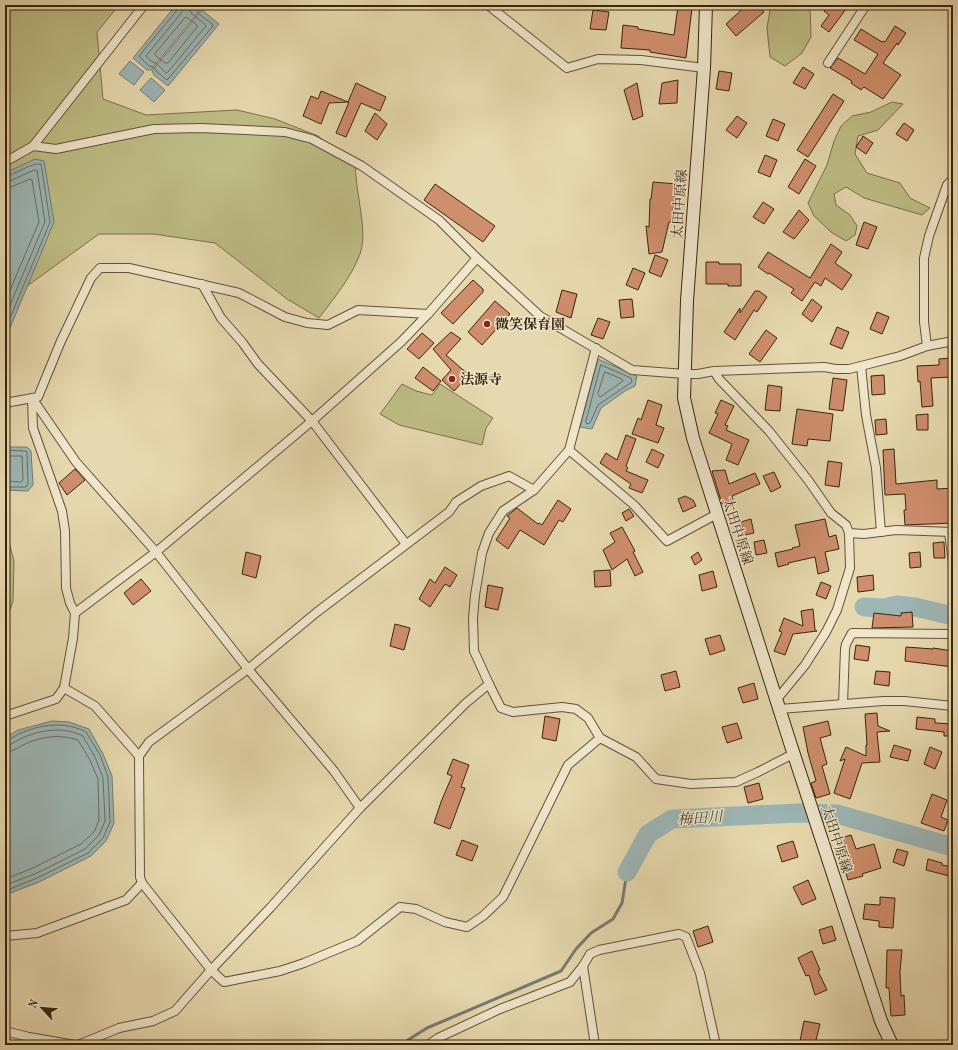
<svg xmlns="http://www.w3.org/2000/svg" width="958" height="1050" viewBox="0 0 958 1050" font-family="'Old Standard TT','Noto Serif JP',serif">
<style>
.green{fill:#bebd85;stroke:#7c7048}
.water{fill:#9db7b7;stroke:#757c72}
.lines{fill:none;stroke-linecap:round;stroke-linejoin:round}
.shore{stroke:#6b6e60;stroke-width:1}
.stream{stroke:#757c72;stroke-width:3}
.river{stroke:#9db7b7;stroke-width:19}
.building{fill:#cf8e6d;stroke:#39240a}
.minor-casing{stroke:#645133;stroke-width:10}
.secondary-casing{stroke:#39240a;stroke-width:14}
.minor{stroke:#efe6cb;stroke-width:8}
.secondary{stroke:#efe6cb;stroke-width:12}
.poi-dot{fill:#8f2418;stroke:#efe6cb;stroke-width:1.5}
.labels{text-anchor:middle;stroke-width:3;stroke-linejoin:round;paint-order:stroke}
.street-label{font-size:14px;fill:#39240a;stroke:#efe6cb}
.poi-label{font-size:14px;font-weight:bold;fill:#39240a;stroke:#efe6cb;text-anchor:start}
.water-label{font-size:15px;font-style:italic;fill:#524935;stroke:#efe6cb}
</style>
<rect width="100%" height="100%" fill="#e7d9af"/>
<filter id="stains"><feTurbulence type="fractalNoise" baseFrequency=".005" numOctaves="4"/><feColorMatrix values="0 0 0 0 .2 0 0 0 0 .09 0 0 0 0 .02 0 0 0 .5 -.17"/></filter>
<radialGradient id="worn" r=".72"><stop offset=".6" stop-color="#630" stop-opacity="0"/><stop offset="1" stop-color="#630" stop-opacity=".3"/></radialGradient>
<!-- green -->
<g class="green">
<path d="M5,5H119L97,32L103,99L146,115L237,110L275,119L318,136L355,166C356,177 357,188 359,199C361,216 366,237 360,254C351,278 334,298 319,318L287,299L215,243L154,234H99L5,302Z"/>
<path d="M766,5H810L811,37L802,53L785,66L770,57L767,28L770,10Z"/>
<path d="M892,102L903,104L878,130L858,136L855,154L867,173L900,183L910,198L930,208L922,215L864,198L846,187L834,194L836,205L850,215L857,226L855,235L846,241L831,232L814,216L808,203L827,165L834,141L841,126L852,116L871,112Z"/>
<path d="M402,384L416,391L432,395L440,384L493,418L486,428L482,445L399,425L380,414Z"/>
<path d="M5,527L14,561L13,601L5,624Z"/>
</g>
<!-- water -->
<g class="water">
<path d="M176,5H196L201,9L151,70H147L133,58Z"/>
<path d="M202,10L219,24L168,86L154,75L152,71Z"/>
<path d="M130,61L144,72L134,85L119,74Z"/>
<path d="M151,78L165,90L154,102L140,90Z"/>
<path d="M35,159L44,161L54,222L5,340V173Z"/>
<path d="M598,359L637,376L635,386L625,391L601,408L592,429L580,427Z"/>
<path d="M5,447H27L31,451L33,485L28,491L5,490Z"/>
<path d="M52,721L69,722L89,729L103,754L112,776L114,823L106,841L91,856L39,882L5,895V738L18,730Z"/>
</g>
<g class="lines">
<!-- shore -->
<g class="shore">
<path d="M179,5L178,9L139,56L149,66L154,67L157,72L167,80L168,79L213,26L212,24C206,19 195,13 194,5"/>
<path d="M184,5L182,12L146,56L151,61L157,64L166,73L168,72L206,26L205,24L191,13L189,5"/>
<path d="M186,17L197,25V27L168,63H165L156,56L155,54Z"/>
<path d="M5,176C15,175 32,162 41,164L50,222L5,330"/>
<path d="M5,181H10L34,170H37L45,222L5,317"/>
<path d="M5,188L11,187L30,179L32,180L39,222L5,302"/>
<path d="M601,365L631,378L632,382L598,405L590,423L587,424L586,422Z"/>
<path d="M605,372L622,379L623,381L600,397L598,394Z"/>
<path d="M5,450L25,451L27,452L28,484L26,487H5"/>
<path d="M5,456H22L23,480L21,482L5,481"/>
<path d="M5,741C10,740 14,736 19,734C40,724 65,721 86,732L100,755L108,777L110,822L103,838L88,853L37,878L5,891"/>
<path d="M5,746C12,745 16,741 22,738C41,730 63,726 83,736L95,757L103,778L105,821L99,835L85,849L35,874L5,885"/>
<path d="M5,752C12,752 17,748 23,745C41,736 60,734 78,740L90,760L98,779L99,820L94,832L81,844L33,868L5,879"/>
</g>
<!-- stream -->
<path class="stream" d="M400,1045L427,1028L561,971L576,949L591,933L613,919L622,903L627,872"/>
<!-- river -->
<g class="river">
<path d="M864,607L884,608L897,605L915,607L953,616"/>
<path d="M627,872L648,834L672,819L798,813L837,814L953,847"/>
</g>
</g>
<!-- building -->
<g class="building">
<path d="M747,5H757L764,12L736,36L726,24Z"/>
<path d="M828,5H849L829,32L821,26L829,15L824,11Z"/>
<path d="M678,6L692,8L686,58L650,52V50L621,48L623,25L638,27V29L674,35Z"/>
<path d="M593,10L609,12L606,30L590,29Z"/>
<path d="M895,26L906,33L898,45L897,43L883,63L901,75L883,99L864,87L861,90L851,83L852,81L830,68L838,58L865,74L878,54L854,40L861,29L882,42L883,41L885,42Z"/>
<path d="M803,67L814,74L805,89L793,83Z"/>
<path d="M719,71L732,73L729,91L716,89Z"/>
<path d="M678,80L677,103L659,104L662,83Z"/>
<path d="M356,83L386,97L380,111L361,103L346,137L336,133L349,102L329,103L321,124L303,116L311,96L318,99L321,91L348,102Z"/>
<path d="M637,83L643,116L633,120L624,90Z"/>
<path d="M833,94L844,101L808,157L797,150Z"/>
<path d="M375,113L387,124L377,140L365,131Z"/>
<path d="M737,116L747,123L737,138L726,130Z"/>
<path d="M773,119L785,124L778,141L766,136Z"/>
<path d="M904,123L914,130L907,141L896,134Z"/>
<path d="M863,136L873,143L866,154L856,147Z"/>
<path d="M765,155L777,160L770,177L758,172Z"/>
<path d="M805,159L816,166L799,194L788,187Z"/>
<path d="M653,182L676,184L672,222H669L662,252L649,254L646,226L649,227L650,199H651Z"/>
<path d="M435,184L495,226L483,242L424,200Z"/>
<path d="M763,202L774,209L764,224L753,217Z"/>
<path d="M799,210L809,220L794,239L783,232Z"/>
<path d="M864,222L877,227L868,249L856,245Z"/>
<path d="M831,244L842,252L835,263L852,275L842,290L825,278L821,286L815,282L802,301L791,293L794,289L769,273L768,274L758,267L768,252L810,278Z"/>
<path d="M655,255L668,260L661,277L649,272Z"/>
<path d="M706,262H719V264H741V286H728V284H706Z"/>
<path d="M633,268L645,273L638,290L626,285Z"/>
<path d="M473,280L483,289V292L453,324L441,313Z"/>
<path d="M562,290L577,294L571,318L556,312Z"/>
<path d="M755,291H759L767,297L757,312L754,310L735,340L724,332L740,308V313Z"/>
<path d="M632,299L634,317L621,318L619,300Z"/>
<path d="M812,299L822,307L812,322L802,314Z"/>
<path d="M495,301L510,314L482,345L468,332Z"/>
<path d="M877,312L889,317L882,334L870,329Z"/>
<path d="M598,318L610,322L603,339L591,335Z"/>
<path d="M837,327L849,332L842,349L830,344Z"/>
<path d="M766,330L777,338L760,362L749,354Z"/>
<path d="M451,332L461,339L446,355L469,375L454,391L442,380L451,370L433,349Z"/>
<path d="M422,333L434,343L419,359L407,349Z"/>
<path d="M951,358L952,377L931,378L933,406L922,407L920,381L918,382L917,366L939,365V359Z"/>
<path d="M423,367L441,381L433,391L415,378Z"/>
<path d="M884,375L885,394L872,395L871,376Z"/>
<path d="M833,378L847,380L843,411L829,409Z"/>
<path d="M768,385L782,387L780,411L765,410Z"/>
<path d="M648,400L662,405L656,425L664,428L658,443L632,434L638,418L641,420Z"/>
<path d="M721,400L734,406L725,425L728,426L726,430L749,440L738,465L726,460L732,444L709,433L718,414L715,413Z"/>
<path d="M797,409L833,414L830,441L808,439L807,446L792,444Z"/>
<path d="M928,414V430H917L916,415Z"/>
<path d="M886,419L887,434L876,435L875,420Z"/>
<path d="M626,435L636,439L626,466L628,468L626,471L648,480L642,493L629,488L631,484L600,463L606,453L617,460Z"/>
<path d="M652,449L664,455L658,468L646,462Z"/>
<path d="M894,449L896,484L937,480V489L953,488V523L905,525L904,510H906L905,494L885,495L883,450Z"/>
<path d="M828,461L842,463L839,487L825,485Z"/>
<path d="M75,469L85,480L67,495L59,483Z"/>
<path d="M725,470L729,484L755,473L760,484L732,496L733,500L722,504L712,471Z"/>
<path d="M774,472L781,487L771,492L763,476Z"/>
<path d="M685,496L693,500L696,506L683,512L678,499Z"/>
<path d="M558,500L571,509L563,522L559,520L544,545L520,530L508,549L496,540L510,518L507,516L517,508L538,524L539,523L542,525Z"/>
<path d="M629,509L634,516L626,521L622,513Z"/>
<path d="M751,519L754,533L744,535L741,522Z"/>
<path d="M825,519L829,537L836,535L839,549L825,552L829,571L818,574L815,557L788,563L789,564L778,567L775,553L793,549L792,548L800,546L795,525Z"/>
<path d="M622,527L635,551L633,552L643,572L635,576L627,559L612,570L603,550L615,542L610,533Z"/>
<path d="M764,540L767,553L756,555L754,542Z"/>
<path d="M944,542L945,558H934L933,543Z"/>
<path d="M246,552L261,556L256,578L242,574Z"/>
<path d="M698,552L702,560L695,565L691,557Z"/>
<path d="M920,552L921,567L910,568L909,553Z"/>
<path d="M445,567L457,575L450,587L445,584L430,607L419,599L430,579L435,583Z"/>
<path d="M610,570L611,586L595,587L594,571Z"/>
<path d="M713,571L717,587L702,591L699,575Z"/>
<path d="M873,575L874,590L858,592L857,577Z"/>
<path d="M141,579L151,591L133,605L124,593Z"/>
<path d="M821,582L831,586L826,599L816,595Z"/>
<path d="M488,585L503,588L498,610L485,607Z"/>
<path d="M813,609L815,630L817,631L793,634L785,655L774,651L782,632L779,631L784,618L803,626L801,611Z"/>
<path d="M912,612L913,627L872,628L874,613L901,616V613Z"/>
<path d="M395,624L410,628L404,650L390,646Z"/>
<path d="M720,635L725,650L710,655L705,639Z"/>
<path d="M856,645L870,647L868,661L854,659Z"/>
<path d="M906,647L933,649V648L953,651V667L905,661Z"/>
<path d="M676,671L680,687L665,691L661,675Z"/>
<path d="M876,671L890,672L889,686L874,684Z"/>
<path d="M754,683L758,699L743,703L738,688Z"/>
<path d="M877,713L878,726L890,731L877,732L880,762L862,763L850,799L834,793L845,759L840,761L846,747L866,756V745H867L865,714Z"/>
<path d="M545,716L560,719L556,741L542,738Z"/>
<path d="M917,717L935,719V723L953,724V736H944V732L916,729Z"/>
<path d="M828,721L831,735L820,738L827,764L822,766L830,794L816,798L811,783L816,781L808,753L803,727Z"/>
<path d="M737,723L742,738L727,743L722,727Z"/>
<path d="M894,745L911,750L908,761L890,757Z"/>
<path d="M930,747L942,752L935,769L924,764Z"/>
<path d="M453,759L469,765L461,787L465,788L450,829L434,823L441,802L452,776L447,774Z"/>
<path d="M759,783L763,799L748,803L744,787Z"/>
<path d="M932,794L947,800L941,817L948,820L944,831L921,823Z"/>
<path d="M851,835L856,849L874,844L881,868L862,874L863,876L848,880L840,853L841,852L838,839Z"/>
<path d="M462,840L478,846L472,861L456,855Z"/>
<path d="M793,841L798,857L782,862L777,846Z"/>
<path d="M897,849L908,852L904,866L893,862Z"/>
<path d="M928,859L942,863V865L953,867V877L926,870Z"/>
<path d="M808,880L816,899L802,905L793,887Z"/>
<path d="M880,897L895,898L893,928L879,927V921L863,919L865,904L880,905Z"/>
<path d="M708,926L713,942L698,947L693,931Z"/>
<path d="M832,926L836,940L823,944L819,930Z"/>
<path d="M887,950H902L900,972L901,996L904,995L905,1015L891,1016L889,988H886Z"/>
<path d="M812,951L820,970L818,971L827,990L815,995L809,975L806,976L798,958Z"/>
<path d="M804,1021L820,1024L815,1044L800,1041Z"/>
</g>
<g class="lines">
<!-- minor casing -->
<g class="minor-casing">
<g id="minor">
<path d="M488,5L567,68L598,59L641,60L704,68"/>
<path d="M828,63L866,5"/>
<path d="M33,146L56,149L154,129L201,128L285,132L312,139L362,166L439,220L477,258L540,316L632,370L685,374H698L714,371L824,367L836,369H849L861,366L900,356L927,346L953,341"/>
<path d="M5,162L33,146L144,5"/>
<path d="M202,284L221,318L242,342L258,364L312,421L406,544"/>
<path d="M927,346L924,322V258L929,236L947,185L953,179"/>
<path d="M596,348L569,450L534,490L503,511L489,533L482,553L475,595L473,618L474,651L489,684L501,708L513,712L562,707L576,709L588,718L600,738L636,757L656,779L691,784L736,782L758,772L793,754"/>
<path d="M861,366L866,415L876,468L881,532"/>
<path d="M714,371L719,379L769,431L808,480L831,513L846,525L849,533L850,568L837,610L826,632L805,665L777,699"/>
<path d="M32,398L76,462L156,552L248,669L334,771L360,808"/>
<path d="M5,403L38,397L61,341L91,278L100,268H129L239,293L285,317L307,323L328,325L358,310L428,314"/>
<path d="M569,450L634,505L667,541L717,514"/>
<path d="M534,490L509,476L481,486L456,502L449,512L317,612L248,669L149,742L139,756L140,877L142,883L211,970L224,982L280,971L304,963L357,941L400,907L416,909L445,922L467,927L483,916L503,897L568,765L600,738"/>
<path d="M849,533L864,534L896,530L953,532"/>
<path d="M949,533L953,562"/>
<path d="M75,613L156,552L312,421L401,342L428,314L477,258"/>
<path d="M64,688L95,706L139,756"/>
<path d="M843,704L845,649L846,644L852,633L953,634"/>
<path d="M780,709L883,701H904L953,706"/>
<path d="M5,716L56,699L64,688L73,638L75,613L70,603L66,588L65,531L62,511L33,428L32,399"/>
<path d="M5,936L37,933L126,900L142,883"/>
<path d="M583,966L595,1045"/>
<path d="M5,1031L29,1037L75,1045"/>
<path d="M78,1045L119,1028L153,1021L175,1011L211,970L270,908L360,808L466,703L489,684"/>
<path d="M428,1045L438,1038L500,1009L570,982L583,966L590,954L599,950L679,934L686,937L700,973L716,1045"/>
</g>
</g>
<!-- secondary casing -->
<g class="secondary-casing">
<path id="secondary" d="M706,5L704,68L687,301L684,398L693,438C754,633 817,827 881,1021L892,1045"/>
</g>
<!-- minor -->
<use href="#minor" class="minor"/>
<!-- secondary -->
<use href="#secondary" class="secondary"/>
</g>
<!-- markers -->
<g class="poi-dot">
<circle cx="487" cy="324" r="4"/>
<circle cx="452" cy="379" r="4"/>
</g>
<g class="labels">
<!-- street labels -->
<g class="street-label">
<text transform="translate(679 204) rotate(-86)" y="5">太田中原線</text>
<text transform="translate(738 531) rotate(72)" y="5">太田中原線</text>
<text transform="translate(837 839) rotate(72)" y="5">太田中原線</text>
</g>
<!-- poi labels -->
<g class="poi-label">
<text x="495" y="329">微笑保育園</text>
<text x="460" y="384">法源寺</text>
</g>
<!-- water labels -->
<g class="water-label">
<text transform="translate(700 818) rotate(-4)" y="5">梅田川</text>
</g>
</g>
<!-- margin -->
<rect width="958" height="1050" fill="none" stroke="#e7d9af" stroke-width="20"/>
<rect x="6" y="6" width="946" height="1038" fill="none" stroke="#39240a" stroke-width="2"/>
<rect x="10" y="10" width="938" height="1030" fill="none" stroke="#39240a"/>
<!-- north arrow -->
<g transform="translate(42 1008) rotate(296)" stroke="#efe6cb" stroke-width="3" paint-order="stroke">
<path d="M0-3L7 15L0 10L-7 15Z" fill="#39240a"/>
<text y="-6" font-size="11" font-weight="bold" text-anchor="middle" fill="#39240a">N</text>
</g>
<rect width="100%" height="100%" filter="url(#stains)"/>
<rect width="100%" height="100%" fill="url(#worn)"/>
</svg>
